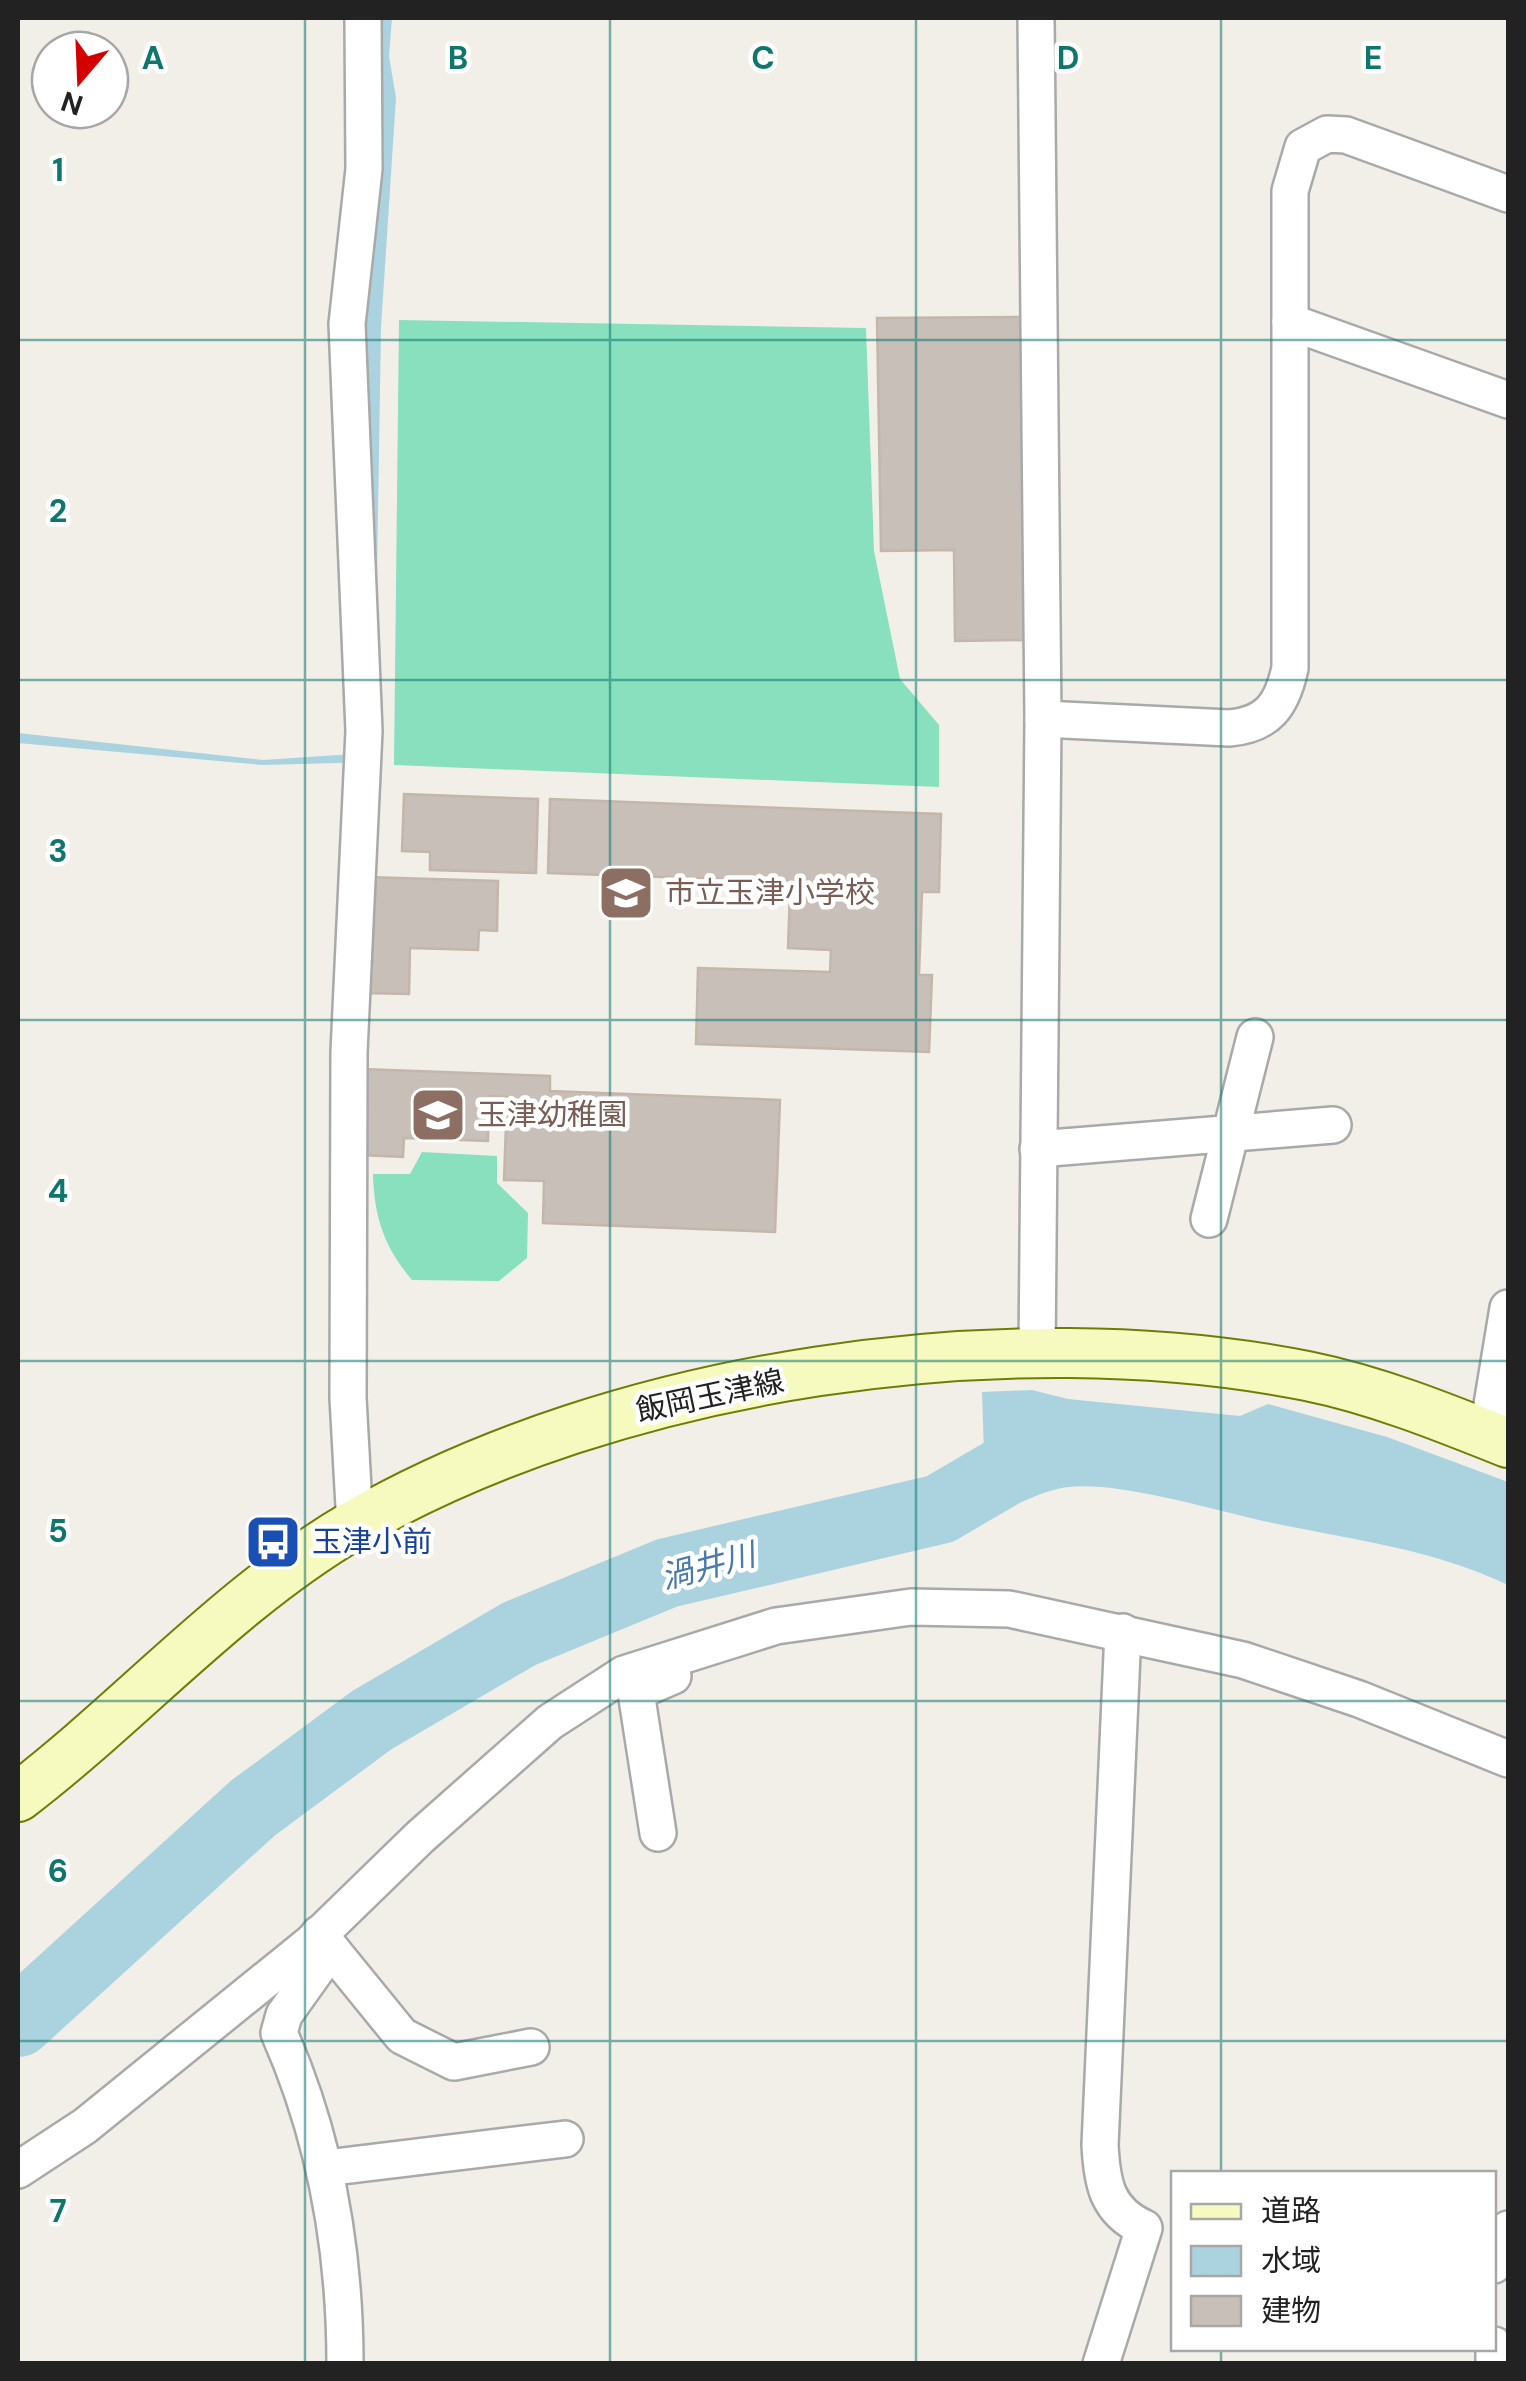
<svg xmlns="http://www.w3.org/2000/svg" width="1526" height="2381" viewBox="0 0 1526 2381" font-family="'DM Sans','Noto Sans JP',sans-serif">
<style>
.pitch{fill:#88e0be}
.water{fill:#aad3df}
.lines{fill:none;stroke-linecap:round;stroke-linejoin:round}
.river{stroke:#aad3df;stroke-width:70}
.building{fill:#c7bfb8;stroke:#c4b6ab;stroke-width:2.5}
.street-casing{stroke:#a9a9a9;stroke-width:40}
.secondary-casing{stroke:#707d05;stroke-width:52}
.street{stroke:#fff;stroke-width:35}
.secondary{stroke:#f7fabf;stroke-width:48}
.grid{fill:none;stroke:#0f766e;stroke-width:2.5;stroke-opacity:0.55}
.labels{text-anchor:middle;stroke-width:9;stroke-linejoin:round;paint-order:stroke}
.education-label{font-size:30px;fill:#785e54;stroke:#fff;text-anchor:start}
.street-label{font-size:30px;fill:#222;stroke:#fff}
.transit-label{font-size:30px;fill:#164399;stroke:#fff;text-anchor:start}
.water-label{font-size:32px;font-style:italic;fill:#4a7aab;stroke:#fff}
.grid-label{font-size:32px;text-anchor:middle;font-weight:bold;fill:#0f766e;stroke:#fff;stroke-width:9;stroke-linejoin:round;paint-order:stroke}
</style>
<rect width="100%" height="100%" fill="#f2efe9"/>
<!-- pitch -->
<g class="pitch">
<path d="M399,320L866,328L874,551L900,679L939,725V787L394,765Z"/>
<path d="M422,1152L497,1156V1183L528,1213L527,1258L499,1281L412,1280C384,1247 374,1216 373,1174H410Z"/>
</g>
<!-- water -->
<g class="water">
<path d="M377,18H392L389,56L396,98L381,327L374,762L263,765L18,743V733L263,760L368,753L363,322Z"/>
<path d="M1032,1390L1068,1399L1240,1416L1268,1404L1387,1437L1508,1482V1585C1429,1547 1344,1539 1259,1520C1209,1509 1105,1477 1057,1489C1033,1495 1010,1509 986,1516L982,1392Z"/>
</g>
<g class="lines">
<!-- river -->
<path class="river" d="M18,2022L253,1808L372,1720L519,1634L667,1573L940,1509L1051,1444H1068"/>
</g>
<!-- building -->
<g class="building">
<path d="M1021,317L1026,640L955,641L954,550L881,551L877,318Z"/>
<path d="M404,794L538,799L536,873L430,870V852L402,851Z"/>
<path d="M550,799L941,814L939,892H922L919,975H932L929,1052L696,1044L698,968L830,972L831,950L788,948L790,892L835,894V883L548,873Z"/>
<path d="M366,877L498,881L497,931L479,930L478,950L410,948L409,994L362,993Z"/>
<path d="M362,1069L550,1076V1091L780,1100L775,1232L543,1223L544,1181L504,1180L507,1097L489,1096L488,1141L404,1138L403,1157L360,1155Z"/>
</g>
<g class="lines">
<!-- street casing -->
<g class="street-casing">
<g id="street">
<path d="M1036,18L1043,719L1037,1351"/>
<path d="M1290,322L1508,400"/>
<path d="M1043,719L1229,728C1268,725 1282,705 1290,668V191L1303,147L1327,134L1346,135L1508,194"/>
<path d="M1038,1149L1333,1125"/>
<path d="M1209,1219L1255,1037"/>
<path d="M1487,1435L1508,1308"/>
<path d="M355,1525L348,1398L349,1052L364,731L347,324L364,169L363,18"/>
<path d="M658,1833L636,1692L673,1676"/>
<path d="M319,1934L402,2036L454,2062L531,2047"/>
<path d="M331,1949L284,2015L279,2033C326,2139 345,2248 345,2364"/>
<path d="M326,2168L565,2139"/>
<path d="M18,2170L85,2126L311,1943L420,1837L550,1722L624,1674L776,1626L911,1607L1009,1609L1243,1660L1359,1699L1508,1759"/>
<path d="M1494,2265L1508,2229"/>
<path d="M1494,2345V2364"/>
<path d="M1101,2364L1144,2228C1107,2211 1102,2184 1100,2145L1123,1632"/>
</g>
</g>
<!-- secondary casing -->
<g class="secondary-casing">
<path id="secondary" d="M18,1797C132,1710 229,1598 354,1525C617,1373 1010,1317 1307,1376C1376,1390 1443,1417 1508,1443"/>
</g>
<!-- street -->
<use href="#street" class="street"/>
<!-- secondary -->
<use href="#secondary" class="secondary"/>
</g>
<!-- grid -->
<path class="grid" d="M305,18V2364M610,18V2364M916,18V2364M1221,18V2174M18,340H1508M18,680H1508M18,1020H1508M18,1361H1508M18,1701H1508M18,2041H1508M1221,2348V2364"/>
<!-- icons -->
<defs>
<g id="school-square" transform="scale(2.875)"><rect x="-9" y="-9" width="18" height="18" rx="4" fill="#8d6e63" stroke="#fff"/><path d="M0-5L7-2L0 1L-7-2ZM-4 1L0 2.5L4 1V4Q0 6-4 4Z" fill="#fff"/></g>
<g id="bus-square" transform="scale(2.875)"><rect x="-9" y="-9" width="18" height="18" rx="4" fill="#1a4fb4" stroke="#fff"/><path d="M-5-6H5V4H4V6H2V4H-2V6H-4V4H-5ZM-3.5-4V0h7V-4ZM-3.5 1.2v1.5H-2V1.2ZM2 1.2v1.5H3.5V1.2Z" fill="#fff"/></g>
</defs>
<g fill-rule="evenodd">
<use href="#school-square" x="626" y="893"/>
<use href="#school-square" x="438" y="1115"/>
<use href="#bus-square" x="273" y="1542"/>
</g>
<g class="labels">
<!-- education labels -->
<g class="education-label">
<text x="665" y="903">市立玉津小学校</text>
<text x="477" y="1125">玉津幼稚園</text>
</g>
<!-- street labels -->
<g class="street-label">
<text transform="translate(710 1396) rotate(-12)" y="10">飯岡玉津線</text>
</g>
<!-- transit labels -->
<g class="transit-label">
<text x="312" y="1552">玉津小前</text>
</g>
<!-- water labels -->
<g class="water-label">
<text transform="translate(708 1566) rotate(-15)" y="11">渦井川</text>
</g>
</g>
<g class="grid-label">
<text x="153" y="69">A</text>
<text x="458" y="69">B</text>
<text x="763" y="69">C</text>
<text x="1068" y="69">D</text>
<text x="1373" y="69">E</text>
<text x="58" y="181">1</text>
<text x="58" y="522">2</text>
<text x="58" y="862">3</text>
<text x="58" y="1202">4</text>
<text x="58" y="1542">5</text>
<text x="58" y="1882">6</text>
<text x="58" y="2222">7</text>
</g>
<!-- border -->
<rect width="1526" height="2381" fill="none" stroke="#222222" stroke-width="40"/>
<!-- legend -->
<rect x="1171" y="2171" width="325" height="180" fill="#ffffff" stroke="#a7a7a7" stroke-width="2.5"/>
<rect x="1191" y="2204" width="50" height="15" fill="#f7fabf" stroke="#a7a7a7" stroke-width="2.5"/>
<text x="1261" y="2221" font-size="30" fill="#222222">道路</text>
<rect x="1191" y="2246" width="50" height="30" fill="#aad3df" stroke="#a7a7a7" stroke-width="2.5"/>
<text x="1261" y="2271" font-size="30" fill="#222222">水域</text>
<rect x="1191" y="2296" width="50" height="30" fill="#c7bfb8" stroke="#a7a7a7" stroke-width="2.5"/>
<text x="1261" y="2321" font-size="30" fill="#222222">建物</text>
<!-- north arrow -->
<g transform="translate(80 80) rotate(199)"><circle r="48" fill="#ffffff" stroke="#a7a7a7" stroke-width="2.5"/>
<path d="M0-8L18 38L0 25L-18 38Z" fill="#d40000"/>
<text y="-15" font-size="28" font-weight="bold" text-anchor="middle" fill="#222222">N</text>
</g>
</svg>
